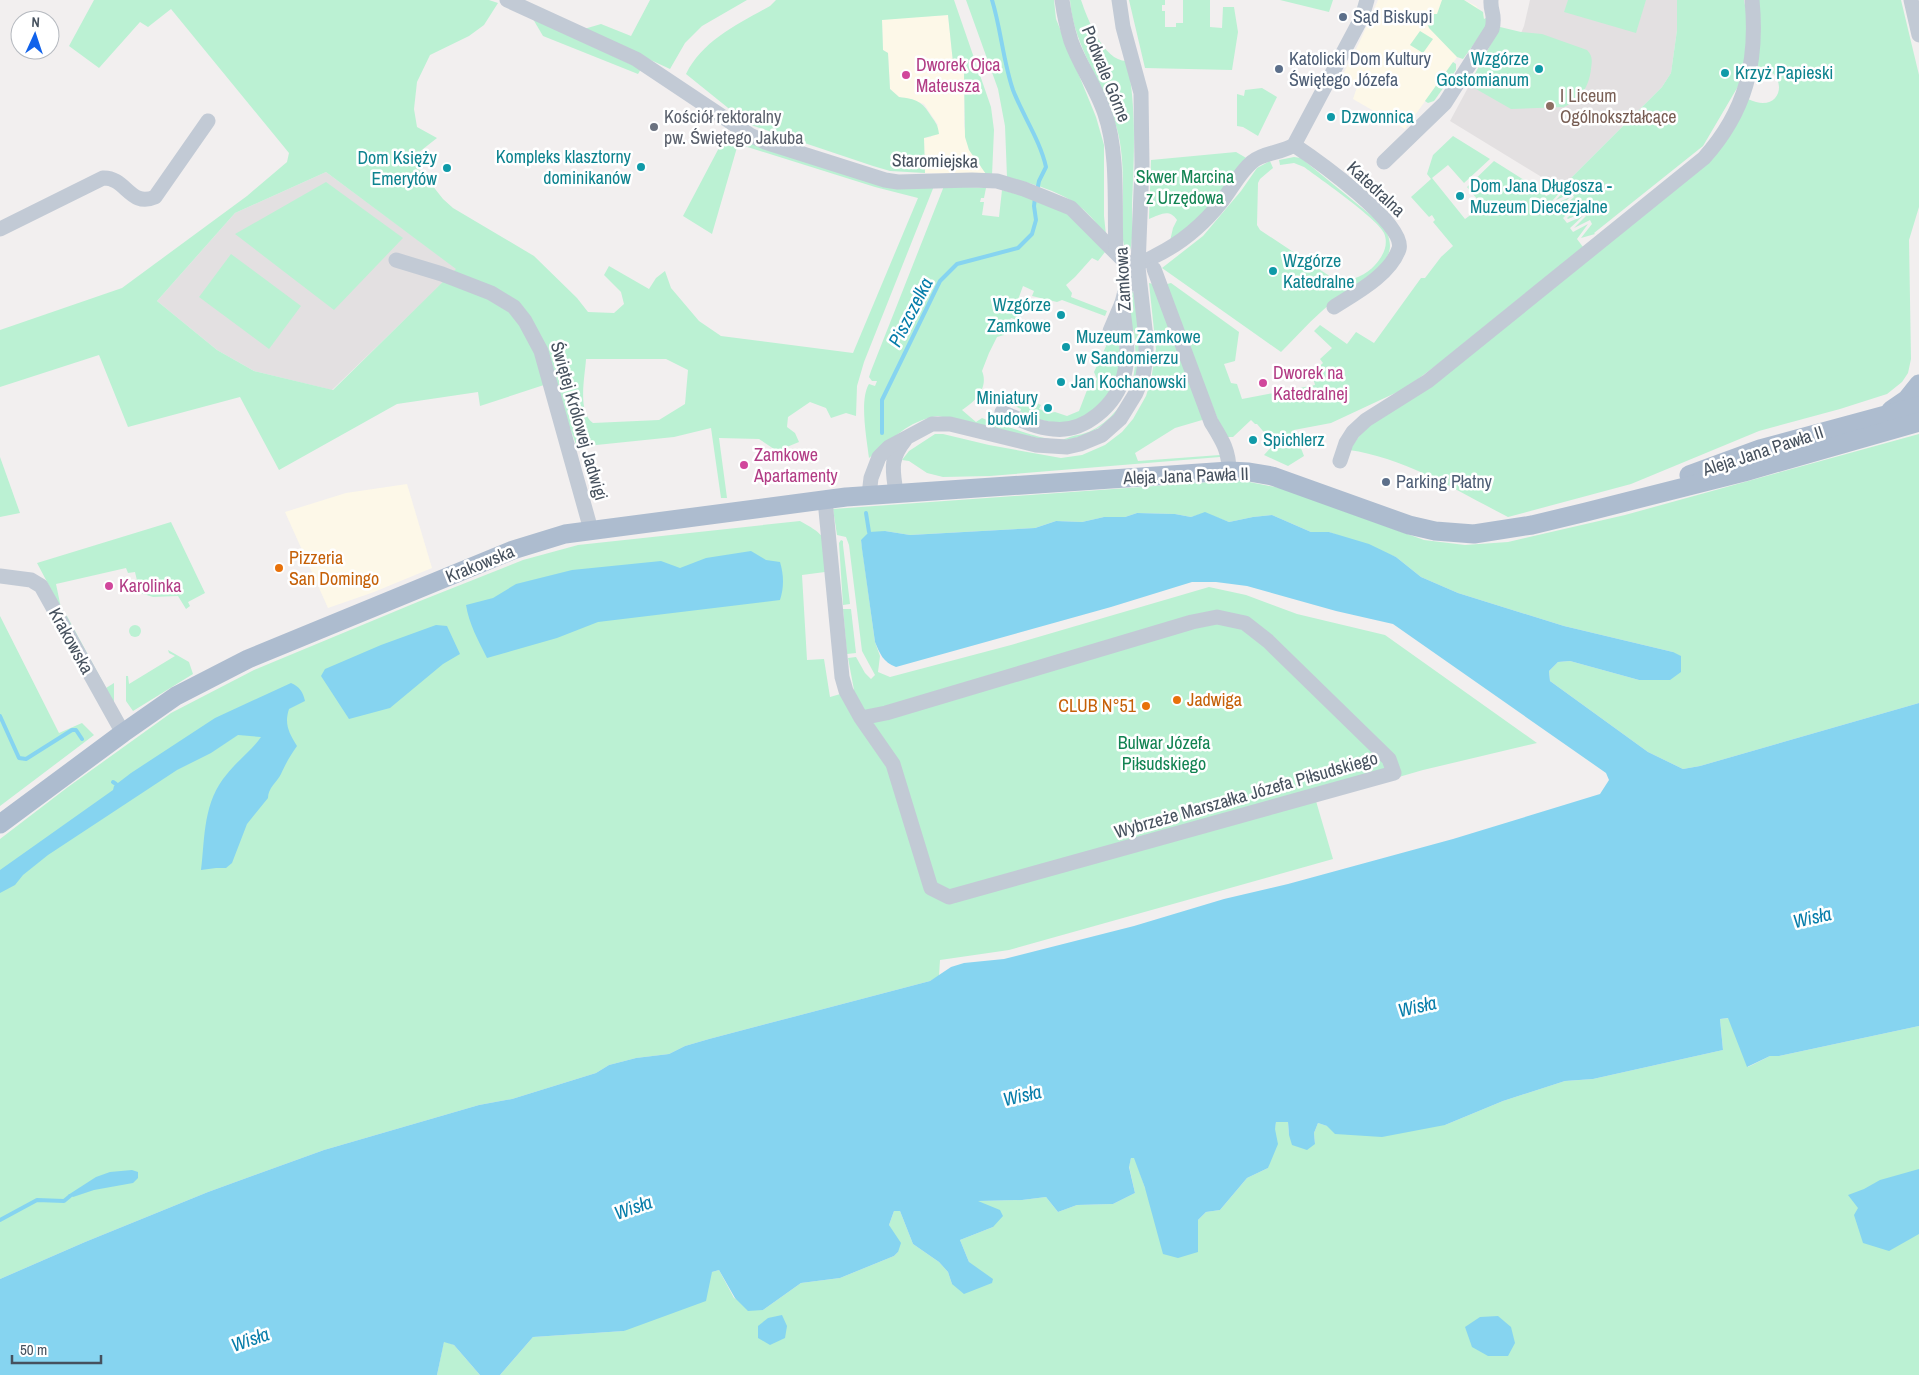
<svg xmlns="http://www.w3.org/2000/svg" width="1919" height="1375" viewBox="0 0 1919 1375" font-family="'Archivo Narrow',sans-serif">
<style>
.commercial{fill:#fdf8e8}
.education{fill:#e3e0e1}
.green{fill:#bbf1d3;fill-rule:evenodd}
.water{fill:#86d4f0}
.lines{fill:none;stroke-linecap:round;stroke-linejoin:round}
.stream{stroke:#86d4f0;stroke-width:4}
.minor{stroke:#c2cad5;stroke-width:15}
.major{stroke:#adbccf;stroke-width:19}
.service-dot{fill:#5c6f8a;stroke:#fff;stroke-width:2}
.culture-dot{fill:#0f9aa8;stroke:#fff;stroke-width:2}
.hotel-dot{fill:#d1479c;stroke:#fff;stroke-width:2}
.education-dot{fill:#8d6e63;stroke:#fff;stroke-width:2}
.worship-dot{fill:#6b7280;stroke:#fff;stroke-width:2}
.food-dot{fill:#e8710a;stroke:#fff;stroke-width:2}
.labels{text-anchor:middle;stroke-width:5;stroke-linejoin:round;paint-order:stroke}
.service-label{font-size:18px;fill:#4e5e75;stroke:#fff;text-anchor:start}
.culture-label{font-size:18px;fill:#0d838f;stroke:#fff;text-anchor:start}
.hotel-label{font-size:18px;fill:#b23c85;stroke:#fff;text-anchor:start}
.street-label{font-size:18px;fill:#46515e;stroke:#fff}
.education-label{font-size:18px;fill:#785e54;stroke:#fff;text-anchor:start}
.worship-label{font-size:18px;fill:#5b616d;stroke:#fff;text-anchor:start}
.park-label{font-size:18px;fill:#128352;stroke:#fff}
.food-label{font-size:18px;fill:#c56008;stroke:#fff;text-anchor:start}
.water-label{font-size:19px;font-style:italic;fill:#067daa;stroke:#fff}
</style>
<rect width="100%" height="100%" fill="#f2efef"/>
<!-- commercial -->
<g class="commercial">
<path d="M1378,0H1464L1476,6L1484,15V20L1405,129L1353,99L1357,87L1341,78L1360,41Z"/>
<path d="M948,15L954,72L964,73V126L969,150L986,174L925,173L924,138L931,137L938,125L924,104L910,99L899,97L890,89L888,53L883,50L882,19Z"/>
<path d="M407,484L432,568L374,592L328,608L285,512L346,493Z"/>
</g>
<!-- education -->
<g class="education">
<path d="M1530,0H1677V30L1671,73L1662,87L1565,184L1558,187L1450,121L1498,32L1519,38L1524,26Z"/>
<path d="M326,172L457,269L332,390L254,371L217,350L157,301L235,213Z"/>
</g>
<!-- green -->
<g class="green">
<path d="M94,0H489L498,3L484,25L469,36L430,55L417,82L414,109L417,127L437,138L418,153L417,166L443,199L453,208L534,256L577,298L588,312L614,313L624,304L621,292L604,275L609,266L649,289L656,278L665,271L671,288L699,321L721,336L853,353L918,198L875,187L738,144L712,234L683,216L721,144L734,134L753,143L934,186L864,362L857,386L856,416L846,413L831,418L826,408L810,402L788,417L787,427L795,433L799,442L777,451L759,439L719,438L727,498H721L711,428L674,437L577,447L564,413L550,383L480,406L478,392L397,404L279,470L240,397L128,427L99,355L0,387V330L122,288L247,196L287,162L289,153L171,9L148,27L140,22L99,68L69,46ZM326,172L456,269L333,390L254,371L217,350L157,301L235,213ZM586,359H666L688,370L685,404L659,420L593,423C577,412 585,377 586,359Z"/>
<path d="M650,0H747L702,26L685,43L670,69L584,29L601,24L631,36Z"/>
<path d="M776,0H954L991,107L994,130L992,175L986,174L969,150L965,137L964,73L954,72L948,15L882,20L883,50L888,53L890,89L899,97C916,99 922,101 931,116C936,123 938,125 939,134L924,138L925,173L890,171L873,166L748,124L686,74C703,40 738,24 770,6Z"/>
<path d="M966,0H1054L1056,19L1096,117L1104,145V216L1106,235L1104,236C1100,229 1096,222 1091,217C1070,193 1036,185 1007,177L1005,126L998,89Z"/>
<path d="M1070,0H1081C1087,18 1104,62 1127,61C1137,109 1134,158 1132,207C1132,221 1134,241 1129,253L1125,250L1123,240C1122,207 1126,160 1117,129C1105,85 1073,46 1070,0Z"/>
<path d="M1129,0H1165V5H1162V11H1165V27H1176V23H1183V0H1210V27L1222,28L1223,7H1234L1238,32L1232,70L1145,68Z"/>
<path d="M1280,0H1333L1329,12Z"/>
<path d="M1442,0H1464L1483,12L1484,19L1486,18L1487,26L1463,59L1457,57L1429,28L1427,23L1434,14H1437Z"/>
<path d="M1568,0H1646L1636,33L1564,12Z"/>
<path d="M1677,0H1744L1748,21L1747,50L1740,83L1703,146L1594,233L1595,234L1581,238L1592,224L1590,220L1574,228L1586,216L1584,212L1568,219L1567,218L1580,206L1577,202L1562,208L1574,197L1572,193L1556,200L1567,188L1565,184L1662,87L1671,73L1677,30Z"/>
<path d="M1756,0H1901L1919,75V207L1909,240L1911,359L1908,373L1902,382L1887,394L1840,409L1759,431L1631,484L1508,517C1457,491 1406,458 1349,450L1366,427L1707,163L1748,99C1785,117 1790,68 1757,68Z"/>
<path d="M533,19L641,69L638,74L543,36Z"/>
<path d="M1500,27L1521,32L1542,34L1587,50C1593,56 1592,61 1591,69C1589,86 1581,100 1564,107L1511,109L1469,85Z"/>
<path d="M1420,31L1433,39L1423,53L1410,45Z"/>
<path d="M1453,62L1456,64V70L1434,101L1428,103L1425,101Z"/>
<path d="M1262,88L1277,97L1258,136L1243,127L1237,126V94L1244,96L1245,90Z"/>
<path d="M1453,136L1490,159L1464,183L1448,165L1432,178L1465,219L1483,206L1467,187L1494,161L1543,192L1546,196L1564,188L1552,201L1555,204L1570,197L1557,210L1560,213L1575,206L1563,218L1567,223L1583,216L1570,228L1573,232L1588,224L1577,239L1583,247L1442,361L1406,388L1331,423L1294,430L1304,456L1288,466L1264,455L1274,444L1257,424H1255L1251,420L1233,437H1225L1163,285L1171,283L1239,332L1235,361L1224,364L1231,383L1237,384L1242,399L1315,385L1312,373L1323,363L1320,359L1332,348L1314,331L1320,325L1347,344L1356,332L1374,343L1421,278H1425L1441,257L1453,246L1433,222L1435,220L1432,215L1429,217L1411,197L1431,179L1427,174L1433,155Z"/>
<path d="M1236,152L1248,159L1196,222L1170,241L1173,228L1177,220C1169,208 1160,215 1149,219L1151,160Z"/>
<path d="M1294,157L1301,158L1383,225C1389,236 1393,246 1387,257C1379,272 1344,292 1330,304C1313,318 1297,336 1281,352L1162,268L1203,236L1241,191L1257,168L1270,161L1273,168L1260,179L1258,183L1257,225L1260,230L1337,281C1351,282 1366,275 1375,265C1383,256 1389,245 1384,233C1379,220 1319,178 1304,167L1294,163L1280,165L1279,160Z"/>
<path d="M326,182L403,238L334,310L235,234Z"/>
<path d="M944,186L986,188L984,198H981L980,202H984L982,215L999,217L1002,190C1027,197 1056,202 1075,220C1086,229 1095,241 1105,252L1098,261L1092,258L1075,277L1066,285L1072,293L1071,297L1107,311L1105,316L1062,300L1057,302L1032,296L1034,291L1023,286L1019,297L1025,300L1017,320L1011,318L1004,335L997,337L989,353L982,371C989,388 975,402 962,410L976,422L982,418L987,420V422L997,423V425L999,426L1000,424C1021,431 1034,437 1056,440C1064,441 1069,436 1078,435C1098,432 1119,412 1129,391C1135,378 1136,359 1135,343L1137,342L1135,341L1134,331L1128,326C1127,314 1124,300 1131,290L1134,293C1136,315 1141,339 1139,362C1134,407 1097,442 1051,441L938,416C906,421 893,440 869,458C867,440 859,400 869,384L875,386L877,381H872L869,377L871,371Z"/>
<path d="M231,254L301,306L269,349L199,297Z"/>
<path d="M1149,283L1153,284L1209,418L1175,428L1135,453L1138,461L1220,455V457L990,476L943,477L927,473L909,461L902,460L909,451L935,434H943L989,445L1061,458L1082,455L1105,445L1122,432L1133,419L1146,396L1151,380L1156,349Z"/>
<path d="M1120,316L1119,379L1101,408L1068,425L1019,416L1021,409L1013,405L1017,393L1041,405L1039,409L1050,413L1055,412L1067,416L1079,411L1089,385L1095,383L1097,379L1094,372Z"/>
<path d="M1919,434V703L1700,766L1683,769L1648,752L1550,681L1549,671L1558,662L1570,661L1639,680L1673,652L1564,626L1458,593L1421,577L1396,557L1329,532H1311L1272,515L1253,517L1229,522L1205,513L1191,517L1175,514L1137,513L1125,517H1104L1082,522L1056,521L1035,528L910,535L885,531L861,540L875,642L880,656L878,672L890,677L1011,645L1209,587L1246,595L1297,614L1385,635L1537,743L1423,770L1316,801L1333,859L1009,950L940,960L939,976L930,981L709,1039L685,1046L669,1054L636,1058L609,1065L596,1073L512,1099L479,1105L324,1150L208,1192L85,1242L0,1279V839L68,787L171,713L254,670L420,601L523,560L578,545L800,521C831,538 826,540 825,572L802,575L807,660L824,659L830,697L854,690L848,658L856,657L865,673L871,679L875,675L862,651L849,545L846,537L837,535L833,509L1239,480L1280,488L1424,540L1465,545L1508,542L1625,515Z"/>
<path d="M0,457L20,513L0,517Z"/>
<path d="M171,522L205,593L188,602L190,606L186,609L178,596L153,597L140,593L135,572L128,573L126,568L56,584L61,608L37,563Z"/>
<path d="M841,540L843,541V545L850,604L843,605L839,543Z"/>
<path d="M843,609H851L856,653L847,654Z"/>
<path d="M64,615L67,616L106,688L114,683V704Z"/>
<path d="M0,616L59,733L82,723L94,735L0,806Z"/>
<circle cx="135" cy="631" r="6"/>
<path d="M168,650L189,662L193,674L133,711L126,701V676H128L129,684L175,656L169,653Z"/>
<path d="M1729,1018L1748,1067L1770,1056H1779L1919,1026V1375H500L533,1337L624,1331L712,1272L719,1270L734,1298L763,1310L801,1283L840,1278L894,1256L898,1252L889,1225L894,1211H900L913,1244L939,1262L948,1272L952,1284L969,1262L960,1240L993,1227L976,1201L1022,1200L1046,1197L1058,1212L1077,1205L1113,1204L1135,1193L1129,1166L1131,1158H1135L1145,1188L1198,1252V1220L1206,1212L1220,1210L1247,1178L1268,1168L1276,1122H1288L1289,1135L1315,1144L1314,1133L1318,1123L1327,1126L1445,1125L1503,1101L1565,1081L1593,1079L1723,1050L1720,1019Z"/>
<path d="M444,1341L454,1345L480,1375H437Z"/>
</g>
<!-- water -->
<g class="water">
<path d="M1205,512L1229,522L1253,517L1272,515L1311,532H1329L1369,544L1396,557L1421,577L1458,593L1564,626L1673,652L1681,656V672L1670,680H1639L1570,661L1558,662L1549,671L1550,681L1648,752L1683,769L1700,766L1919,703V1026L1779,1056H1770L1747,1067L1728,1018L1720,1019L1723,1050L1593,1079L1565,1081L1503,1101L1445,1125L1382,1137L1335,1134L1327,1126L1318,1123L1314,1133L1315,1144L1307,1150L1292,1145L1289,1135L1288,1122H1276L1275,1129L1278,1144L1268,1168L1247,1178L1220,1210L1206,1212L1198,1220V1252L1178,1258L1163,1254L1145,1188L1134,1158H1131L1129,1167L1135,1193L1113,1204L1077,1205L1058,1212L1046,1197L1022,1200L978,1201L1000,1210L1003,1216L993,1227L960,1240L969,1262L993,1279L992,1283L964,1294L952,1284L948,1272L939,1262L913,1244L900,1211H894L889,1225L901,1243L898,1252L894,1256L840,1278L801,1283L763,1310L748,1311L735,1298L719,1270L712,1272L706,1301L624,1331L533,1337L500,1375H480L454,1345L444,1342L437,1375H0V1279L85,1242L208,1192L324,1150L479,1105L512,1099L596,1073L609,1065L636,1058L669,1054L685,1046L709,1039L930,981L951,967L964,963L1004,959L1134,926L1224,899L1288,884L1453,839L1600,794L1609,780L1606,773L1393,624L1336,611L1247,586L1216,582H1192L1111,607L896,667C883,662 880,654 875,642L862,549L861,540L869,532L885,531L910,535L1035,528L1056,521L1082,522L1104,517H1125L1137,513L1175,514L1191,517Z"/>
<path d="M751,551L766,560L780,562C784,576 784,587 780,600L598,622L557,638L487,658C478,640 469,624 466,605L493,598L516,584L572,570L661,561L680,568L706,558Z"/>
<path d="M436,625L447,626L460,654L443,664L390,708L349,719L321,676L325,669L381,645Z"/>
<path d="M291,683C300,687 303,692 305,701L289,709C284,724 289,733 297,746C290,756 286,763 281,774C277,782 268,788 268,798L247,824L232,863L226,868H216L201,870C205,836 203,802 227,774C237,761 252,750 261,737L238,735L211,753L177,770L48,855L23,875L15,885L0,893V870L113,790L114,786L131,773L215,718Z"/>
<path d="M1919,1169V1234L1889,1251L1863,1243L1854,1215L1858,1208L1848,1195L1864,1189L1880,1180Z"/>
<path d="M132,1170L138,1172V1178L133,1183L94,1190L73,1197L68,1195L96,1177L110,1172Z"/>
<path d="M782,1315L787,1326L785,1338L770,1345L758,1338V1326L768,1318Z"/>
<path d="M1498,1316L1511,1327L1515,1343L1508,1356H1488L1472,1347L1465,1327L1480,1317Z"/>
</g>
<g class="lines">
<!-- stream -->
<g class="stream">
<path d="M992,0C1001,29 1003,61 1013,90C1023,116 1040,140 1046,167L1039,181L1037,191"/>
<path d="M882,433V400L940,281L957,264L1018,248L1032,234L1036,220L1034,206L1035,198"/>
<path d="M866,513L869,532"/>
<path d="M0,716L19,758L26,759L72,730H76L82,739"/>
<path d="M113,782L116,784"/>
<path d="M0,1220L37,1200L64,1201L70,1196"/>
</g>
<!-- minor -->
<g class="minor">
<path d="M507,0L636,59L750,135L765,142L885,180L898,182L972,180L997,181L1024,189L1071,208L1123,260C1134,267 1144,262 1155,256C1182,243 1203,225 1222,201C1232,188 1240,172 1252,162C1264,152 1282,153 1294,145L1362,17L1367,0"/>
<path d="M1062,0C1064,14 1067,28 1071,41C1080,66 1097,89 1105,114C1119,154 1114,209 1116,252"/>
<path d="M1911,0L1919,35"/>
<path d="M1294,145C1315,159 1407,224 1399,249C1390,275 1356,293 1334,307"/>
<path d="M1384,162L1445,103L1492,29C1496,14 1490,12 1491,0"/>
<path d="M0,229L103,178C126,177 130,208 155,197L208,121"/>
<path d="M396,260L442,274L491,293L514,307L525,321L541,351L591,530"/>
<path d="M1154,269L1211,422C1222,440 1229,450 1229,471"/>
<path d="M1110,331L1122,303L1126,287L1138,278"/>
<path d="M1002,412C1018,419 1036,428 1053,429C1085,433 1116,405 1124,375C1130,352 1125,326 1122,303"/>
<path d="M1340,461L1346,443L1353,432L1366,420L1428,381L1704,158C1746,111 1758,62 1752,0"/>
<path d="M896,493C893,470 889,460 905,440"/>
<path d="M869,495L871,478L879,457L889,447L932,424H950L1036,445L1067,447L1080,444L1102,435L1120,419L1136,393L1143,376L1146,357V338L1138,267L1142,165L1141,93L1123,27L1119,0"/>
<path d="M825,500L842,677L846,691L861,718L893,764L931,888L949,897L1394,773L1389,759L1268,641L1245,623L1217,617L1192,622L886,713L861,718"/>
<path d="M0,576L31,580L41,586L123,733"/>
</g>
<!-- major -->
<g class="major">
<path d="M1891,410L1907,399L1919,384"/>
<path d="M1689,475L1760,449L1919,406"/>
<path d="M0,824L123,733L176,696L248,659L513,550L565,534L846,497L1229,471L1249,472L1272,476L1409,525L1435,531L1474,534L1532,525L1586,512L1744,472L1919,422"/>
</g>
</g>
<!-- markers -->
<g class="service-dot">
<circle cx="1343" cy="17" r="5"/>
<circle cx="1279" cy="69" r="5"/>
<circle cx="1386" cy="482" r="5"/>
</g>
<g class="culture-dot">
<circle cx="1539" cy="69" r="5"/>
<circle cx="1725" cy="73" r="5"/>
<circle cx="1331" cy="117" r="5"/>
<circle cx="641" cy="167" r="5"/>
<circle cx="447" cy="168" r="5"/>
<circle cx="1460" cy="196" r="5"/>
<circle cx="1273" cy="271" r="5"/>
<circle cx="1061" cy="315" r="5"/>
<circle cx="1066" cy="347" r="5"/>
<circle cx="1061" cy="382" r="5"/>
<circle cx="1048" cy="408" r="5"/>
<circle cx="1253" cy="440" r="5"/>
</g>
<g class="hotel-dot">
<circle cx="906" cy="75" r="5"/>
<circle cx="1263" cy="383" r="5"/>
<circle cx="744" cy="465" r="5"/>
<circle cx="109" cy="586" r="5"/>
</g>
<circle class="education-dot" cx="1550" cy="106" r="5"/>
<circle class="worship-dot" cx="654" cy="127" r="5"/>
<g class="food-dot">
<circle cx="279" cy="568" r="5"/>
<circle cx="1177" cy="700" r="5"/>
<circle cx="1146" cy="706" r="5"/>
</g>
<g class="labels">
<!-- service labels -->
<g class="service-label">
<text x="1353" y="23">Sąd Biskupi</text>
<text x="1289" y="65">Katolicki Dom Kultury<tspan x="1289" dy="21">Świętego Józefa</tspan></text>
<text x="1396" y="488">Parking Płatny</text>
</g>
<!-- culture labels -->
<g class="culture-label">
<text x="1529" y="65" text-anchor="end">Wzgórze<tspan x="1529" dy="21">Gostomianum</tspan></text>
<text x="1735" y="79">Krzyż Papieski</text>
<text x="1341" y="123">Dzwonnica</text>
<text x="631" y="163" text-anchor="end">Kompleks klasztorny<tspan x="631" dy="21">dominikanów</tspan></text>
<text x="437" y="164" text-anchor="end">Dom Księży<tspan x="437" dy="21">Emerytów</tspan></text>
<text x="1470" y="192">Dom Jana Długosza -<tspan x="1470" dy="21">Muzeum Diecezjalne</tspan></text>
<text x="1283" y="267">Wzgórze<tspan x="1283" dy="21">Katedralne</tspan></text>
<text x="1051" y="311" text-anchor="end">Wzgórze<tspan x="1051" dy="21">Zamkowe</tspan></text>
<text x="1076" y="343">Muzeum Zamkowe<tspan x="1076" dy="21">w Sandomierzu</tspan></text>
<text x="1071" y="388">Jan Kochanowski</text>
<text x="1038" y="404" text-anchor="end">Miniatury<tspan x="1038" dy="21">budowli</tspan></text>
<text x="1263" y="446">Spichlerz</text>
</g>
<!-- hotel labels -->
<g class="hotel-label">
<text x="916" y="71">Dworek Ojca<tspan x="916" dy="21">Mateusza</tspan></text>
<text x="1273" y="379">Dworek na<tspan x="1273" dy="21">Katedralnej</tspan></text>
<text x="754" y="461">Zamkowe<tspan x="754" dy="21">Apartamenty</tspan></text>
<text x="119" y="592">Karolinka</text>
</g>
<!-- street labels -->
<g class="street-label">
<text transform="translate(1106 74) rotate(68)" y="6">Podwale Górne</text>
<text transform="translate(935 161) rotate(1)" y="6">Staromiejska</text>
<text transform="translate(1376 189) rotate(43)" y="6">Katedralna</text>
<text transform="translate(1123 279) rotate(-93)" y="6">Zamkowa</text>
<text transform="translate(579 421) rotate(74)" y="6">Świętej Królowej Jadwigi</text>
<text transform="translate(1763 451) rotate(-18)" y="6">Aleja Jana Pawła II</text>
<text transform="translate(1186 476) rotate(-2)" y="6">Aleja Jana Pawła II</text>
<text transform="translate(480 564) rotate(-22)" y="6">Krakowska</text>
<text transform="translate(71 641) rotate(61)" y="6">Krakowska</text>
<text transform="translate(1246 795) rotate(-16)" y="6">Wybrzeże Marszałka Józefa Piłsudskiego</text>
</g>
<!-- education labels -->
<g class="education-label">
<text x="1560" y="102">I Liceum<tspan x="1560" dy="21">Ogólnokształcące</tspan></text>
</g>
<!-- worship labels -->
<g class="worship-label">
<text x="664" y="123">Kościół rektoralny<tspan x="664" dy="21">pw. Świętego Jakuba</tspan></text>
</g>
<!-- park labels -->
<g class="park-label">
<text x="1185" y="183">Skwer Marcina<tspan x="1185" dy="21">z Urzędowa</tspan></text>
<text x="1164" y="749">Bulwar Józefa<tspan x="1164" dy="21">Piłsudskiego</tspan></text>
</g>
<!-- food labels -->
<g class="food-label">
<text x="289" y="564">Pizzeria<tspan x="289" dy="21">San Domingo</tspan></text>
<text x="1187" y="706">Jadwiga</text>
<text x="1136" y="712" text-anchor="end">CLUB N°51</text>
</g>
<!-- water labels -->
<g class="water-label">
<text transform="translate(910 312) rotate(-63)" y="7">Piszczelka</text>
<text transform="translate(1812 917) rotate(-13)" y="7">Wisła</text>
<text transform="translate(1417 1006) rotate(-13)" y="7">Wisła</text>
<text transform="translate(1022 1095) rotate(-13)" y="7">Wisła</text>
<text transform="translate(633 1207) rotate(-19)" y="7">Wisła</text>
<text transform="translate(250 1339) rotate(-19)" y="7">Wisła</text>
</g>
</g>
<!-- north arrow -->
<g transform="translate(35 35) rotate(3)"><circle r="24" fill="#ffffff" stroke="#b5b9bf"/>
<path d="M0-4L9 19L0 12L-9 19Z" fill="#1062eb"/>
<text y="-8" font-size="14" font-weight="bold" text-anchor="middle" fill="#46515e">N</text>
</g>
<!-- scale -->
<path d="M12 1355v8h89v-8" fill="none" stroke="#46515e" stroke-width="2.5"/>
<text x="20" y="1355" font-size="15" fill="#46515e" stroke="#ffffff" stroke-width="4" paint-order="stroke">50 m</text>
</svg>
